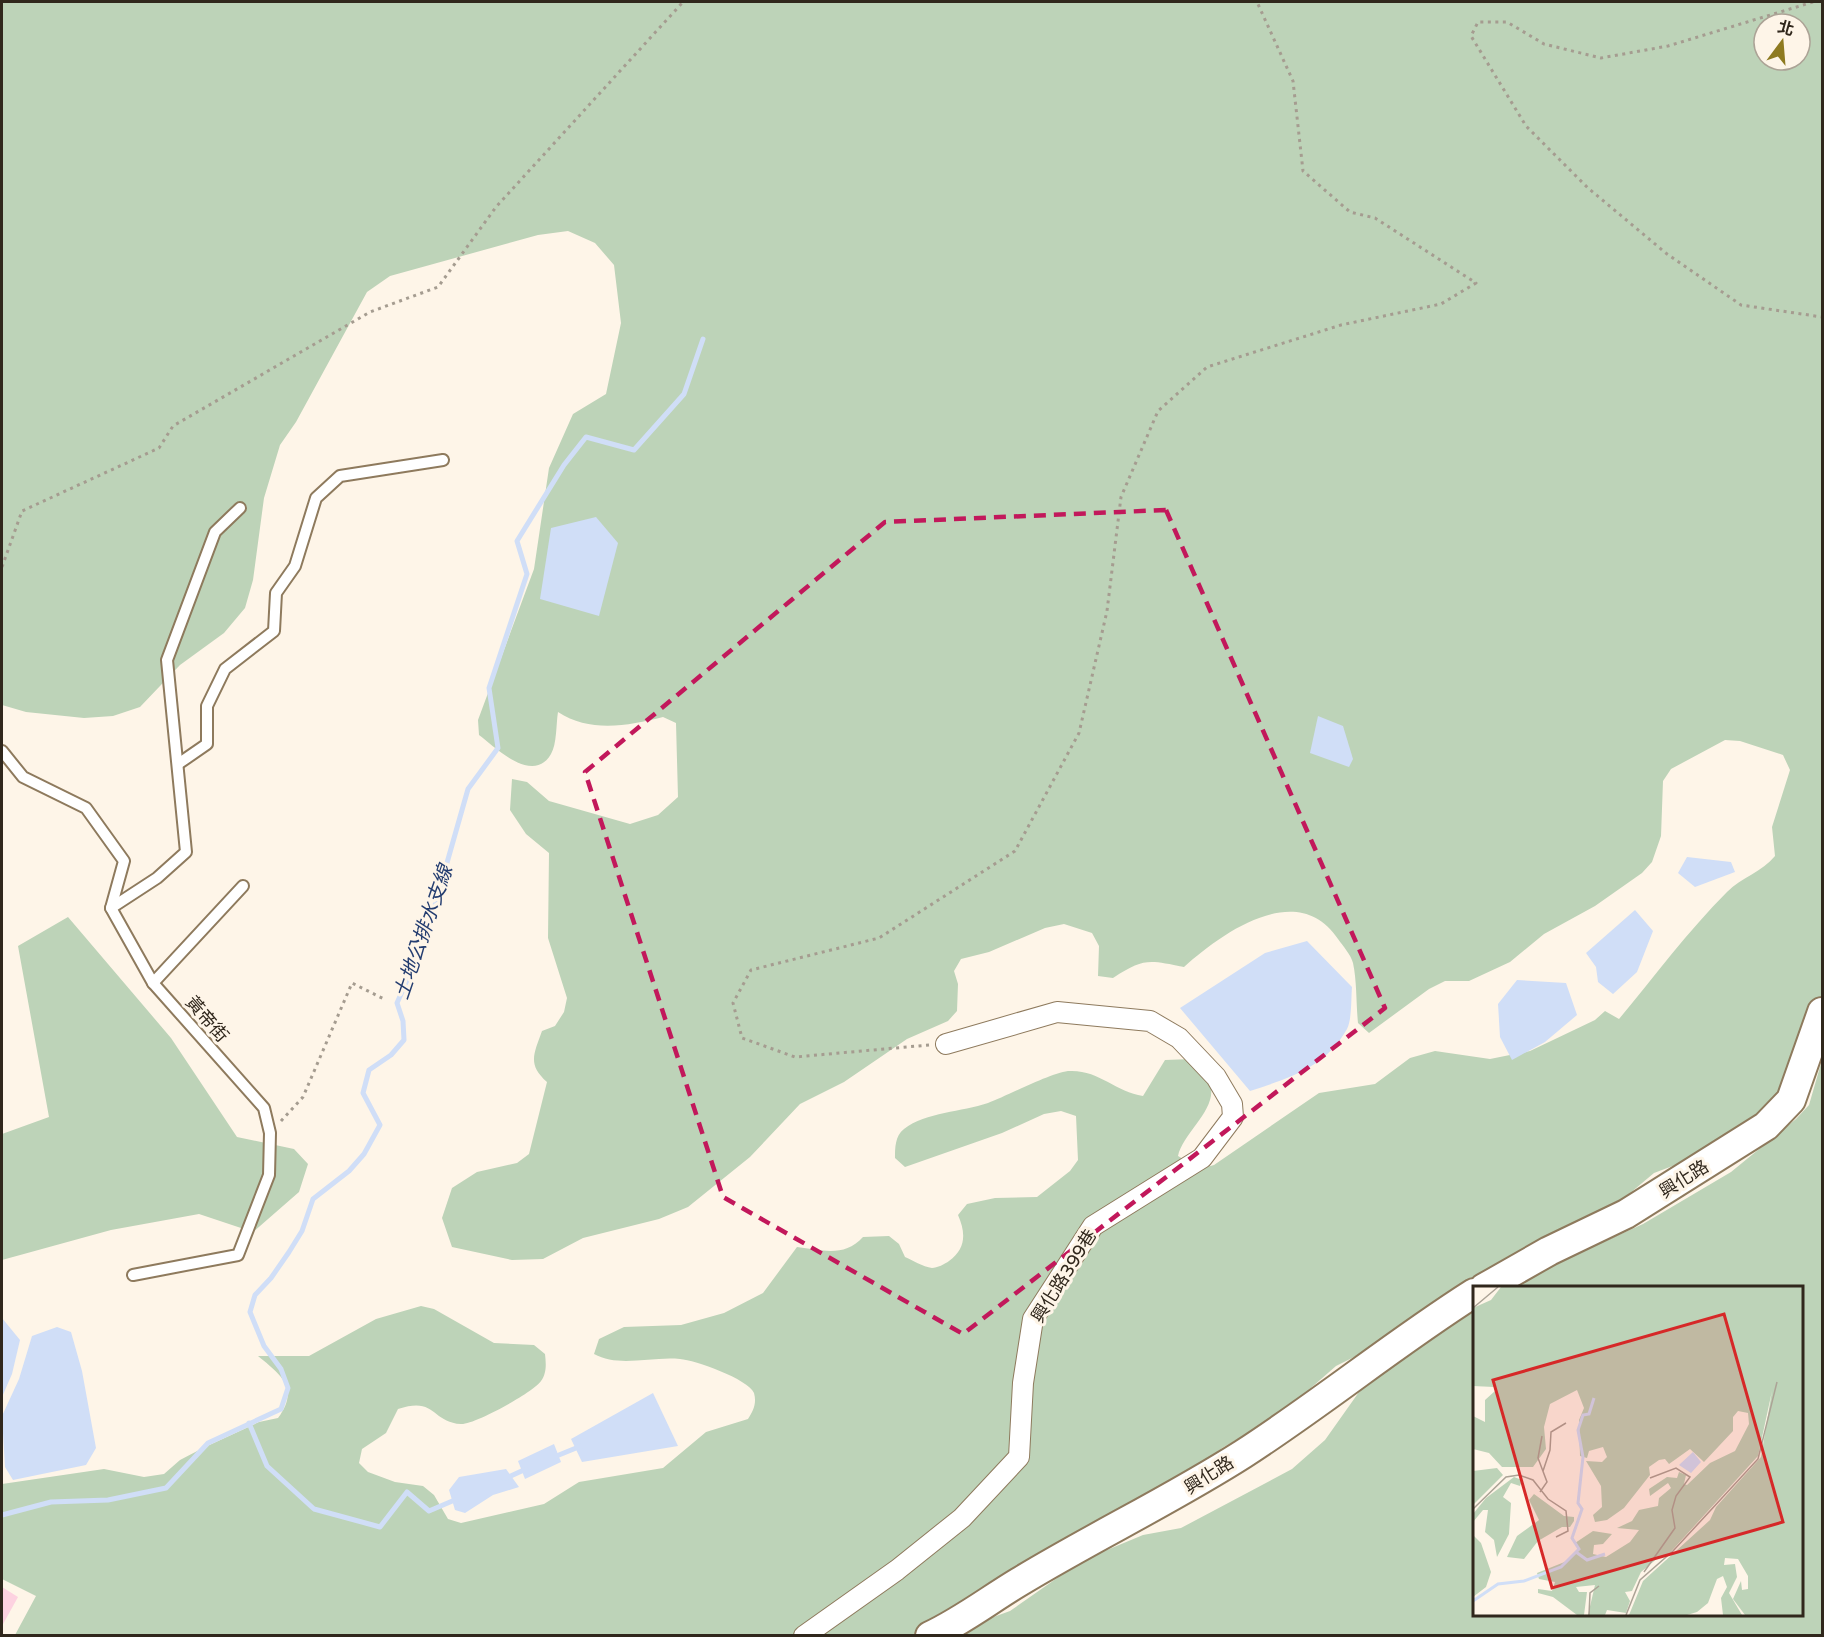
<svg xmlns="http://www.w3.org/2000/svg" width="1824" height="1637" viewBox="0 0 1824 1637" font-family="'Varela Round','Noto Sans TC',sans-serif">
<style>
.green{fill:#bdd3b8;fill-rule:evenodd}
.water{fill:#d0def7}
.lines{fill:none;stroke-linecap:round;stroke-linejoin:round}
.stream{stroke:#d0def7;stroke-width:5}
.building{fill:#fdd2e0}
.lane-casing{stroke:#8e7a5d;stroke-width:14}
.street-casing{stroke:#8e7a5d;stroke-width:22}
.secondary-casing{stroke:#8e7a5d;stroke-width:32}
.path{stroke:#a59c90;stroke-width:3;stroke-dasharray:3 4.5;stroke-linecap:butt}
.lane{stroke:#fff;stroke-width:10}
.street{stroke:#fff;stroke-width:20}
.secondary{stroke:#fff;stroke-width:28}
.marked{fill:none;stroke:#c2185b;stroke-width:4.5;stroke-dasharray:12 8;stroke-linejoin:round}
.labels{text-anchor:middle;stroke-width:6;stroke-linejoin:round;paint-order:stroke}
.street-label{font-size:18px;fill:#30271c;stroke:#fef5e8}
.water-label{font-size:20px;font-style:italic;fill:#243d70;stroke:#fef5e8}
.inset-river{fill:none;stroke:#d0def7;stroke-width:3}
.inset-road{fill:none;stroke:#aca396;stroke-width:1.5}
.view{fill:#d62828;fill-opacity:0.15;stroke:#d62828;stroke-width:3}
.inset-edge{fill:none;stroke:#30271c;stroke-width:3}
</style>
<rect width="100%" height="100%" fill="#fef5e8"/>
<!-- green -->
<g class="green">
<path d="M2,2H1822V996L1796,1052L1776,1105L1723,1147L1654,1173L1623,1199L1400,1325L1374,1347L1336,1366L1281,1414L1222,1448L1154,1500L1002,1581L912,1635H15L36,1596L2,1579V1484L104,1469L144,1477L164,1474L180,1460L203,1448L259,1422L278,1418C300,1388 281,1375 258,1356H309L376,1319L421,1306L434,1309L494,1343L534,1345L545,1354C546,1363 547,1373 541,1381C534,1392 474,1425 461,1424C431,1422 436,1396 398,1409L386,1433L362,1449L359,1463L368,1472L395,1482L423,1486L434,1495L448,1519L461,1523L544,1504L579,1482L663,1468L706,1432L748,1419C753,1411 757,1404 754,1393C748,1379 695,1360 680,1359C652,1356 619,1368 594,1354L599,1339L624,1327L681,1325L724,1313L763,1293L797,1247C822,1250 844,1258 863,1237L889,1236L899,1244L905,1257C912,1260 923,1267 932,1268C937,1268 945,1264 949,1261C966,1249 966,1233 958,1215L967,1204L995,1198L1037,1197L1070,1171L1078,1160L1076,1116L1061,1111L1044,1114L1002,1133L905,1167L895,1158C895,1148 895,1136 904,1129C926,1112 962,1112 988,1103C1007,1096 1054,1071 1070,1071C1099,1070 1116,1092 1143,1096L1165,1060L1192,1059C1197,1066 1205,1074 1209,1081C1221,1107 1183,1132 1178,1156L1200,1169L1214,1165L1319,1093L1375,1084L1410,1058L1435,1051L1490,1059L1530,1051L1595,1020L1605,1011L1619,1019C1654,977 1688,931 1727,892C1742,877 1762,872 1775,856L1772,827L1790,770L1783,755L1740,741L1725,740L1671,769L1663,781L1661,836L1652,862L1642,873L1595,906L1544,934L1510,962L1469,981H1445L1429,989L1369,1033L1358,1023C1356,1003 1357,982 1353,963C1351,955 1343,946 1338,939C1298,879 1223,932 1184,967C1148,960 1144,958 1113,978L1098,976L1099,946L1092,933L1064,924L1045,928L989,952L961,959L954,971L958,984L957,1011L948,1021L907,1039L844,1082L800,1104L750,1157L688,1207L659,1219L583,1238L543,1259L512,1260L452,1247L442,1218L452,1188L477,1172L517,1163L529,1154L547,1082C527,1064 534,1054 542,1031L555,1026L564,1012L567,998L548,938L549,853L526,834L510,810L512,779L527,782L549,801L630,824L658,815L678,797L676,723L663,717C628,726 590,733 558,712C556,724 557,744 551,754C533,785 496,748 479,735L478,720L534,569L549,468L573,414L606,394L621,323L614,265L595,243L568,231L538,235L390,276L367,292L296,422L280,445L264,498L253,580L245,608L224,633L180,665L140,707L113,716L84,718L26,712L2,705ZM1764,24H1800V60H1764Z"/>
<path d="M68,917L171,1038L237,1137L294,1149L308,1164L299,1192L253,1232L199,1214L111,1230L2,1260V1134L49,1117L18,946Z"/>
<path d="M1822,1060V1635L941,1636L1010,1611L1083,1560L1143,1535L1181,1528L1292,1469L1325,1440L1359,1392L1402,1352L1474,1306V1614H1802V1288L1504,1287L1643,1224L1731,1172L1796,1119L1809,1105Z"/>
</g>
<!-- water -->
<g class="water">
<path d="M596,517L618,543L599,616L540,599L551,528Z"/>
<path d="M1318,716L1343,726L1353,759L1349,767L1310,753Z"/>
<path d="M1687,857L1731,862L1735,872L1695,887L1678,873Z"/>
<path d="M1635,910L1653,931L1637,972L1613,994L1598,982L1596,967L1586,953Z"/>
<path d="M1307,941L1352,987C1351,999 1352,1019 1347,1029C1325,1068 1289,1078 1250,1091L1180,1008L1265,953Z"/>
<path d="M1517,980L1566,983L1577,1015L1545,1042L1512,1060L1500,1037L1498,1004Z"/>
<path d="M2,1318L20,1340L12,1374L2,1397Z"/>
<path d="M57,1327L71,1332L82,1371L96,1448L86,1465L13,1480L5,1467L2,1416L19,1379L32,1336Z"/>
<path d="M653,1393L678,1446L582,1462L571,1439Z"/>
<path d="M554,1444L561,1462L525,1479L518,1461Z"/>
<path d="M506,1469L519,1487L493,1495L465,1513L455,1510L449,1490L459,1477Z"/>
</g>
<g class="lines">
<!-- stream -->
<g class="stream">
<path d="M249,1423L267,1466L314,1509L380,1527L407,1492L429,1511L457,1499"/>
<path d="M554,1457L581,1446"/>
<path d="M504,1479L526,1469"/>
<path d="M2,1515L51,1502L108,1500L166,1488L208,1443L281,1409L288,1388L281,1369L264,1346L250,1312L255,1295L271,1278L289,1252L302,1231L313,1199L349,1171L364,1154L380,1125L363,1093L369,1070L391,1055L404,1040L403,1021L397,1003L425,940L468,789L498,748L489,688L527,574L517,541L564,465L586,437L634,450L684,394L703,339"/>
</g>
</g>
<!-- building -->
<path class="building" d="M2,1587L18,1597L2,1626Z"/>
<g class="lines">
<!-- lane casing -->
<g class="lane-casing">
<g id="lane">
<path d="M2,751L23,777L86,808L124,861L111,908L153,983L264,1108L270,1133L269,1175L238,1255L133,1275"/>
<path d="M178,764L207,744V706L225,669L274,631L276,593L295,566L316,498L340,476L443,460"/>
<path d="M111,908L157,878L186,852L167,660L215,532L240,508"/>
<path d="M153,983L243,886"/>
</g>
</g>
<!-- street casing -->
<g class="street-casing">
<path id="street" d="M804,1636L897,1570L962,1518L1019,1457L1023,1383L1033,1319L1093,1226L1202,1158L1233,1117L1232,1104L1216,1077L1179,1038L1150,1021L1057,1012L946,1044"/>
</g>
<!-- secondary casing -->
<g class="secondary-casing">
<g id="secondary">
<path d="M1484,1288L1549,1251L1626,1214L1766,1126L1791,1100L1822,1012"/>
<path d="M930,1636C962,1621 989,1600 1019,1582C1093,1537 1171,1500 1243,1454C1322,1403 1395,1343 1474,1293"/>
</g>
</g>
<!-- path -->
<g class="path">
<path d="M1813,2L1668,46L1601,58L1544,44L1507,22H1478L1471,36L1526,126L1588,188L1667,254L1741,305L1822,317"/>
<path d="M2,567L22,511L159,448L173,426L370,312L438,287L496,207L683,2"/>
<path d="M929,1045L795,1057L742,1038L733,1003L751,970L879,938L1015,851L1079,733L1107,611L1121,497L1158,411L1207,367L1341,325L1441,304L1476,283L1375,218L1350,212L1303,171L1293,81L1257,2"/>
<path d="M281,1121L303,1097L352,983L384,999"/>
</g>
<!-- lane -->
<use href="#lane" class="lane"/>
<!-- street -->
<use href="#street" class="street"/>
<!-- secondary -->
<use href="#secondary" class="secondary"/>
</g>
<!-- marked area -->
<path class="marked" d="M1166,510L1385,1008L963,1334L723,1197L585,772L885,522Z"/>
<g class="labels">
<!-- street labels -->
<g class="street-label">
<text transform="translate(207 1019) rotate(49)" y="6">黃帝街</text>
<text transform="translate(1684 1179) rotate(-32)" y="6">興化路</text>
<text transform="translate(1064 1276) rotate(-58)" y="6">興化路399巷</text>
<text transform="translate(1209 1475) rotate(-32)" y="6">興化路</text>
</g>
<!-- water labels -->
<g class="water-label">
<text transform="translate(423 932) rotate(-71)" y="7">土地公排水支線</text>
</g>
</g>
<!-- overview -->
<g transform="translate(1473 1286)">
<rect width="330" height="330" fill="#fef5e8"/>
<path d="M28,1H330V329H272L260,313L268,295L269,304L275,303V290L265,273L252,272L251,279L262,278L264,291L256,307L269,329H250L248,312L254,301L250,290L244,293L235,317L224,326L214,329H156L170,295L237,234L243,221L288,171L299,105L285,170L194,270L186,271L168,286L159,305L152,306L157,315L153,327L134,324L132,329H115L122,299L103,301L106,306H114L111,329H104L80,311L65,307V303L79,305L82,296L66,293L64,287L94,275L106,264L102,257L120,245L139,248L130,258L121,259L120,268L133,271L157,256L166,244L144,242L159,235L166,224L185,220L186,212L198,202L195,197L177,210L176,203L194,191L204,192L206,186L213,189L211,198L214,199L237,177L262,165L276,138L275,127L265,125L260,131V145L231,176L217,163L196,178L192,173L186,174L176,181L177,189L151,222L134,234L122,236L120,229L129,221L128,200L113,175L129,176L134,171L130,161L116,165L114,172L107,170L106,134L111,122L104,104L77,118L71,141L73,163L60,181H29L16,167L0,163V130L12,136V114L22,105L21,101L0,100V22L18,14ZM24,182L30,189L0,219V185ZM41,191L49,194L47,200L38,197L30,211L38,217L36,248L24,271L21,254L12,246L15,224H10L0,236V228L13,212ZM61,208L91,230L101,231V235L97,241H89L65,255L51,273L34,271L44,250L66,234L56,214ZM0,249L8,257L18,286L13,301L0,311Z" fill="#bdd3b8"/>
<path d="M220,166L228,176L218,187L206,179Z" fill="#d0def7"/>
<path class="inset-river" d="M103,266L114,274L132,268M0,315L25,298L51,295L88,281L106,263L99,252L109,223L105,217L110,171L105,144L110,129L116,128L121,112"/>
<path class="inset-road" d="M0,22L25,1M70,185L77,164L78,146L93,137M67,206L74,196L65,172L69,150M0,223L33,191L46,189L60,194L75,213L93,225L95,245L83,251M171,286L202,242L199,224L203,210L217,191L203,182L177,192M116,329L117,307L126,300M153,329L167,294L200,265L285,173L304,96"/>
<path class="view" d="M251,28L310,236L79,302L20,94Z"/>
<rect width="330" height="330" class="inset-edge"/>
</g>
<!-- border -->
<rect width="1824" height="1637" fill="none" stroke="#30271c" stroke-width="6"/>
<!-- north arrow -->
<g transform="translate(1782 42) rotate(16)"><circle r="28" fill="#fef5e8" stroke="#aca396" stroke-width="1.5"/>
<path d="M0-4.5L10 22L0 15L-10 22Z" fill="#8e7a20"/>
<text y="-9" font-size="16" font-weight="bold" text-anchor="middle" fill="#30271c">北</text>
</g>
</svg>
